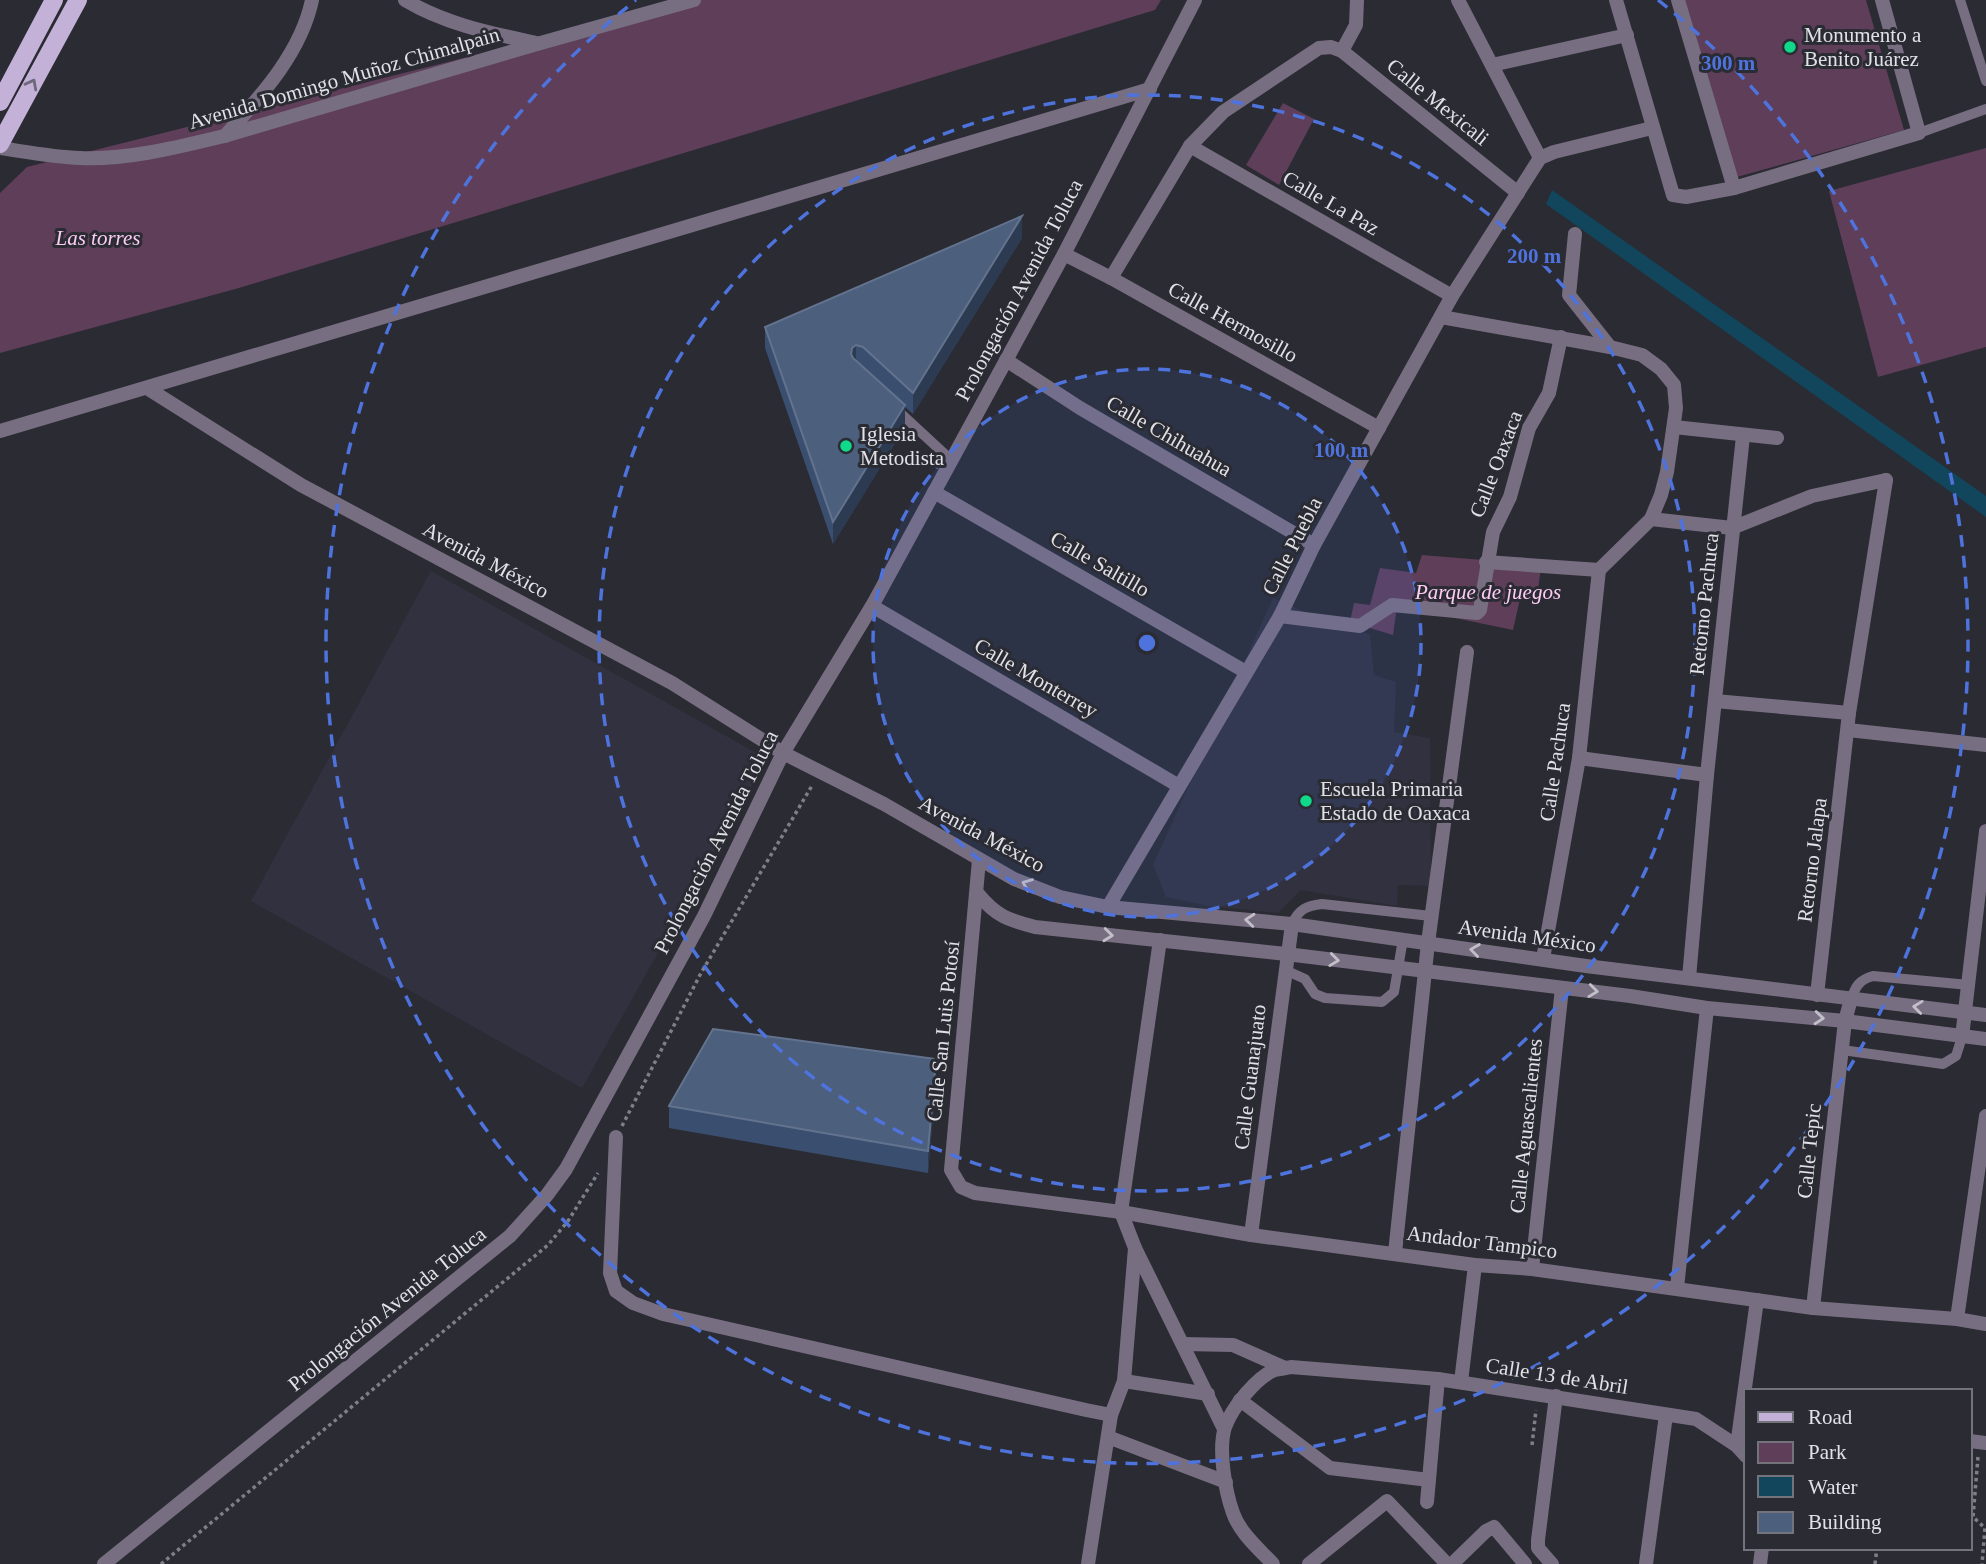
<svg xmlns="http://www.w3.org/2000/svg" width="1986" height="1564" viewBox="0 0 1986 1564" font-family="Georgia,serif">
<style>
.built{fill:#313140}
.green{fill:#5e3e59}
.water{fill:#12465d}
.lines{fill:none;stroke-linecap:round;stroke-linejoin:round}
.path{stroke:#7f8087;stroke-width:3.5;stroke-dasharray:3.5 3.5;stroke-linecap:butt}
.service{stroke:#786e81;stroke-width:10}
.pedestrian{stroke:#786e81;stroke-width:14}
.minor{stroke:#786e81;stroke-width:14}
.primary{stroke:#c4b1d7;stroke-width:18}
.wall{fill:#3a4f70}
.shaded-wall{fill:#2c3a52}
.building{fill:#4c5f7d;stroke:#63738d;stroke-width:2}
.oneway{stroke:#6f677d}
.oneway2{stroke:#c2bfc8}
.ring{fill:none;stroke:#4e73dc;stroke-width:3.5;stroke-dasharray:12 9}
.poi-dot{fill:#10d98a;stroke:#2a2b33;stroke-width:2.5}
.labels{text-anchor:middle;stroke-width:6;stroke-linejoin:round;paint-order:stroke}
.poi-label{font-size:21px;fill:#e1e2e7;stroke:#2a2b33;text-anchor:start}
.street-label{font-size:21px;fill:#e1e2e7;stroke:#2a2b33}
.park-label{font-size:21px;font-style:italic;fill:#feccf4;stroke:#2a2b33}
.centre{fill:#4e73dc;stroke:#2a2b33;stroke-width:3.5}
.ring-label{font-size:21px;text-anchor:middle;font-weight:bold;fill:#4e73dc;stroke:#2a2b33;stroke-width:6;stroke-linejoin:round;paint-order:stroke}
</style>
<rect width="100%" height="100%" fill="#2a2b33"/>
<!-- built -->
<g class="built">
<path d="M431,571L767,759L582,1088L251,901Z"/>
<path d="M1273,598L1340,627L1370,634L1374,675L1396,682L1394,732L1430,738L1431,886L1398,885L1397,906L1301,890L1278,913L1208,906L1166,897L1153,865Z"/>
</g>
<!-- green -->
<g class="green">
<path d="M696,0H1161L1155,10L239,288L0,353V193L27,167Z"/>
<path d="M1685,0H1866L1904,130L1737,177Z"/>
<path d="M1283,103L1314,119L1279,185L1246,165Z"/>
<path d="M1986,148V347L1878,377L1829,191Z"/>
<path d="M1422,555L1483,560L1541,568L1537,596L1520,599L1513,630L1397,606L1393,635L1350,622L1354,603L1370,605L1380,568L1416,573Z"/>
</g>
<!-- water -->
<path class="water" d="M1552,190L1986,496V517L1546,204Z"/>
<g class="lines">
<!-- path -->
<g class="path">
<path d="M622,1126L701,973L813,784"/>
<path d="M1532,1445L1536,1410"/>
<path d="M1978,1457L1973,1517L1985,1528L1982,1564"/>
<path d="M161,1564L548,1245L568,1221L598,1173"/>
<path d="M1875,1564L1877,1548"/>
</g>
<!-- service -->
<g class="service">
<path d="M1960,0L1986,81"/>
<path d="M1919,133L1986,109"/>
<path d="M897,410L951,460"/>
<path d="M1292,924C1299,909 1306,906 1322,904L1431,916"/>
<path d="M1285,970L1305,979L1315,994L1325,998L1382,1002L1394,992L1403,939"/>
<path d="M1851,999C1856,986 1859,980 1873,976L1969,985"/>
<path d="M1842,1050L1943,1064L1956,1056L1962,1037"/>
</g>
<!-- pedestrian -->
<g class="pedestrian">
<path d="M1575,234L1569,295L1610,347L1642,355L1661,369L1674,385L1676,408L1667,472L1661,495L1651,519L1599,570"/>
<path d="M1674,427L1777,438"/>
<path d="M1651,519L1732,528L1812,496L1886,480"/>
<path d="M1461,1382L1475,1265"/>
<path d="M1240,1400L1330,1468L1429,1480"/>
<path d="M1737,1446L1757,1300"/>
<path d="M1427,1502L1438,1379"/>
<path d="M1309,1564L1387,1501L1447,1564"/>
<path d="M1452,1564L1486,1531L1494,1527L1525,1564"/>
<path d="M1646,1564L1666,1415"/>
</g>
<!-- minor -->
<g class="minor">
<path d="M405,0C445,24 490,33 536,43"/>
<path d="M1458,0L1540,158"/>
<path d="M1616,0L1673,195L1686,197L1734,188"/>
<path d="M1678,0L1734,188L1919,133L1882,0"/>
<path d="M1342,51L1356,25L1357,0"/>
<path d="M1492,65L1627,35"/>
<path d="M225,136C260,97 301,53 312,0"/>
<path d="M1190,146L1452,296"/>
<path d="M0,148C27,152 54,157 80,158C128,160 178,147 224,136L537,44L694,0"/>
<path d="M1064,254L1111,278L1379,428"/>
<path d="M1111,278L1190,146L1223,112L1319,48L1331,47L1342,51L1518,193"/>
<path d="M1441,317L1610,347"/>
<path d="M1006,360L1080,408L1314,545"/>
<path d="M147,388L301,485L672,683L783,753L884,804L1014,879L1060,897L1108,907L1292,924L1586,966L1986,1015"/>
<path d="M0,431L1150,89"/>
<path d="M934,492L1246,672"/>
<path d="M1486,562L1599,570L1579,758L1543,959"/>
<path d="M872,606L1179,786"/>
<path d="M1280,616L1360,626L1392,605L1477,613L1480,610L1493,532L1510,497L1529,428L1549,393L1561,337"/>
<path d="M1715,701L1849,713"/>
<path d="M1848,730L1986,745"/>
<path d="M1579,758L1707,775"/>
<path d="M979,860L951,1170L961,1187L975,1193L1121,1212L1251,1235L1475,1265L1532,1269L1813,1308L1957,1319L1986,1324"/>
<path d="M978,894C996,916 1008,920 1035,927L1286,954L1630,996L1707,1008L1845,1021L1986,1039"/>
<path d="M1108,907L1280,616L1314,545L1452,296L1540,158L1554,152L1652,128"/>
<path d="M1160,940L1121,1212L1135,1248L1224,1429"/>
<path d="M1689,978L1707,775L1743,436"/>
<path d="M1817,995L1849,713L1886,480"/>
<path d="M1962,1037L1986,831"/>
<path d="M616,1137L610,1273L616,1291L633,1303L663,1314L1086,1410L1111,1415L1124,1381L1135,1248"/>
<path d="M1251,1235L1292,924"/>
<path d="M1395,1253L1428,943L1467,652"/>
<path d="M1532,1269L1562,988"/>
<path d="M1677,1288L1707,1008"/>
<path d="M1813,1308L1845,1021L1851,999"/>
<path d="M1957,1319L1986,1116"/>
<path d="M1183,1344L1233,1345L1285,1368"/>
<path d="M1124,1381L1208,1394"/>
<path d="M1108,1437L1226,1482"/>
<path d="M1970,1441L1986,1443"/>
<path d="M104,1564L510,1236L547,1195L566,1169L704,916L783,753L872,606L1064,254L1195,0"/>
<path d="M1088,1564L1111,1415"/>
<path d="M1273,1564C1259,1549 1240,1533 1233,1513C1225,1491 1218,1449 1225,1427C1232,1408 1256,1377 1275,1370C1280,1369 1286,1368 1291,1367L1438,1379L1696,1419L1737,1446L1746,1456"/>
<path d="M1552,1564L1538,1548V1540L1556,1396"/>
<path d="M1760,1564L1762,1548"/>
</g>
<!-- primary -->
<g class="primary">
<path d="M0,102L54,0"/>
<path d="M0,144L78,0"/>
</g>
</g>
<!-- wall -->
<g class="wall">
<path d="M1022,238L913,414L905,407V427L833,544L765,348V327Z"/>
<path d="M936,1081L928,1173L669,1128V1106Z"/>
</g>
<!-- shaded-wall -->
<g class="shaded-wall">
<path d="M1022,216V238L913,414V393Z"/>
<path d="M856,345V367L851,354L852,348Z"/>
<path d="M905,405V427L833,544V522Z"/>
<path d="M936,1059V1081L928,1173V1151Z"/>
</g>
<!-- building -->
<g class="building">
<path d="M1022,216L913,393L863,347L856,345L852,348L851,354L853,358L905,405L833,522L765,327Z"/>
<path d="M713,1029L936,1059L928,1151L669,1106Z"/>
</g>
<!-- one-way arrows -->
<defs><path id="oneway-chevron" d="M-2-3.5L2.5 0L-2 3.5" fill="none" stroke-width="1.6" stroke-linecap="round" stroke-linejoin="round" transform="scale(1.75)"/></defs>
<use class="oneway" href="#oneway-chevron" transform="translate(32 84) rotate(-62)"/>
<g class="oneway2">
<use href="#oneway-chevron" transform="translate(1027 884) rotate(-158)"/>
<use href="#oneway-chevron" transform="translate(1250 920) rotate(-175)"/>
<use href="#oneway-chevron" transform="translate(1108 935) rotate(6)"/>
<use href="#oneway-chevron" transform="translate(1475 950) rotate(-172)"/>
<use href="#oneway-chevron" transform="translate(1334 960) rotate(7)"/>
<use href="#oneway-chevron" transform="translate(1593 991) rotate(7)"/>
<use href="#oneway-chevron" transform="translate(1918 1007) rotate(-173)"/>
<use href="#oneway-chevron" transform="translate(1819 1018) rotate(5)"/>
</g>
<!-- distance rings -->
<circle cx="1147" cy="643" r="274" fill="#4e73dc" fill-opacity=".12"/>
<g class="ring">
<circle cx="1147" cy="643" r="274"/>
<circle cx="1147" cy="643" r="548"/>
<path d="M1658 0A821 821 0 1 1 636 0"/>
</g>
<!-- markers -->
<g class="poi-dot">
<circle cx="1790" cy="47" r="7"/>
<circle cx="846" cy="446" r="7"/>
<circle cx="1306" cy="801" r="7"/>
</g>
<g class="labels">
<!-- poi labels -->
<g class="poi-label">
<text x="1804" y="42">Monumento a<tspan x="1804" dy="24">Benito Juárez</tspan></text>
<text x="860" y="441">Iglesia<tspan x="860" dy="24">Metodista</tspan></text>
<text x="1320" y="796">Escuela Primaria<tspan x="1320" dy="24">Estado de Oaxaca</tspan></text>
</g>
<!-- street labels -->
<g class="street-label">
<text transform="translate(344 78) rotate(-16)" y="7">Avenida Domingo Muñoz Chimalpain</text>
<text transform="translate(1438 102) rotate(39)" y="7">Calle Mexicali</text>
<text transform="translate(1331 203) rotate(30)" y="7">Calle La Paz</text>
<text transform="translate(1019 290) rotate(-62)" y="7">Prolongación Avenida Toluca</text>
<text transform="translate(1233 322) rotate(29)" y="7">Calle Hermosillo</text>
<text transform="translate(1169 436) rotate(30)" y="7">Calle Chihuahua</text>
<text transform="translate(1496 464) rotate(-69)" y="7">Calle Oaxaca</text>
<text transform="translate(1292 546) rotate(-63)" y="7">Calle Puebla</text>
<text transform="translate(486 560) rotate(28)" y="7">Avenida México</text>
<text transform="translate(1100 564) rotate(30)" y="7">Calle Saltillo</text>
<text transform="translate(1704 604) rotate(-84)" y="7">Retorno Pachuca</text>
<text transform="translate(1036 678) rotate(30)" y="7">Calle Monterrey</text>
<text transform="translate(1555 762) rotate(-82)" y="7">Calle Pachuca</text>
<text transform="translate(982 834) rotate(28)" y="7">Avenida México</text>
<text transform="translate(716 842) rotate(-63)" y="7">Prolongación Avenida Toluca</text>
<text transform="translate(1812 860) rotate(-83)" y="7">Retorno Jalapa</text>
<text transform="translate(1527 936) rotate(8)" y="7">Avenida México</text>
<text transform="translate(943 1031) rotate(-84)" y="7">Calle San Luis Potosí</text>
<text transform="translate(1250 1077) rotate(-83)" y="7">Calle Guanajuato</text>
<text transform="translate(1526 1126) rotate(-84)" y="7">Calle Aguascalientes</text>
<text transform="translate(1809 1151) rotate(-84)" y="7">Calle Tepic</text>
<text transform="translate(1482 1242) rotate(7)" y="7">Andador Tampico</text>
<text transform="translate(387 1309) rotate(-39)" y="7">Prolongación Avenida Toluca</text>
<text transform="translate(1557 1376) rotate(9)" y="7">Calle 13 de Abril</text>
</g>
<!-- park labels -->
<g class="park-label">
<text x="98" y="245">Las torres</text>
<text x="1488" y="599">Parque de juegos</text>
</g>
</g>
<circle cx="1147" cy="643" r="10" class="centre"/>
<g class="ring-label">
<text x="1728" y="70">300 m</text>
<text x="1534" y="263">200 m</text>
<text x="1341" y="457">100 m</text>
</g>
<!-- legend -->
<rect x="1744" y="1389" width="228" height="161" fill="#2a2b33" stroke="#73747b" stroke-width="2"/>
<rect x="1758" y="1412" width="35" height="10" fill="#c4b1d7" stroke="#73747b" stroke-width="2"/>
<text x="1808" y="1424" font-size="21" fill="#e1e2e7">Road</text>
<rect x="1758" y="1442" width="35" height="21" fill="#5e3e59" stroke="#73747b" stroke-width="2"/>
<text x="1808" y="1459" font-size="21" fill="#e1e2e7">Park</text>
<rect x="1758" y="1476" width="35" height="21" fill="#12465d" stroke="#73747b" stroke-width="2"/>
<text x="1808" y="1494" font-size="21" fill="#e1e2e7">Water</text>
<rect x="1758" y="1512" width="35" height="21" fill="#4c5f7d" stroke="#73747b" stroke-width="2"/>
<text x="1808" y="1529" font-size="21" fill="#e1e2e7">Building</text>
</svg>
